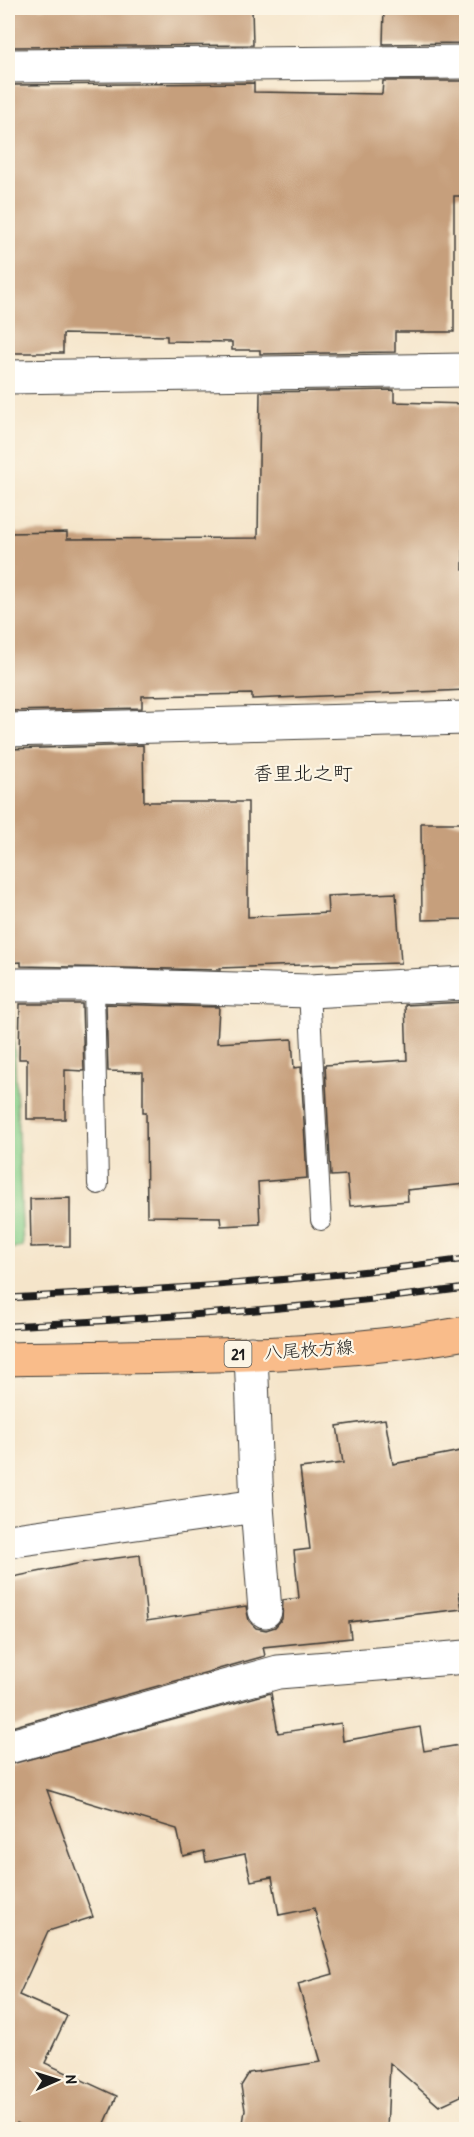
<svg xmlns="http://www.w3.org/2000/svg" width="474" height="2137" viewBox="0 0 474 2137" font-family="'Patrick Hand','Klee One',sans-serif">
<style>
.green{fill:#88d08c;stroke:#527654;stroke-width:1.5}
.building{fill:#c69f7c}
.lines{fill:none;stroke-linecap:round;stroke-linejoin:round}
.lane-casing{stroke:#3d3a36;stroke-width:22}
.street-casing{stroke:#3d3a36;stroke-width:35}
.primary-casing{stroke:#3d3a36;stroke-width:35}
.lane{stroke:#fff;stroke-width:20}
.street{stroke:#fff;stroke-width:33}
.primary{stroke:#f9bc8a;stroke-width:33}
.rail-casing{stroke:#1c1c1c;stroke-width:7}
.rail{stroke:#fcf5e5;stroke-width:4.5;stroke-dasharray:14;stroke-linecap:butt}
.labels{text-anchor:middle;stroke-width:4.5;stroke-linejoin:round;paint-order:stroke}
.shield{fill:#fcf5e5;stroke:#5f5d58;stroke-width:1.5}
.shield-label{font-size:16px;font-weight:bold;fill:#1c1c1c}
.street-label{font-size:18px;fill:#1c1c1c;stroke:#fcf5e5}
.neighbourhood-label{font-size:20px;fill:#1c1c1c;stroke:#fcf5e5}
</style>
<rect width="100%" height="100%" fill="#fcf5e5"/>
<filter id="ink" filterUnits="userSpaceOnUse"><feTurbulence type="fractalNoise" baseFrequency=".0167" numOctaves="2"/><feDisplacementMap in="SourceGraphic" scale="12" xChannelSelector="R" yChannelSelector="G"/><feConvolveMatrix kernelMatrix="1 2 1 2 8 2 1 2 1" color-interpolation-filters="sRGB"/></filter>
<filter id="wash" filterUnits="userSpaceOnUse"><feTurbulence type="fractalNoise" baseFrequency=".008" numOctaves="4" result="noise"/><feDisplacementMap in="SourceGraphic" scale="24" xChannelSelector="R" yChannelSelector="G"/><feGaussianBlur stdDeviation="1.35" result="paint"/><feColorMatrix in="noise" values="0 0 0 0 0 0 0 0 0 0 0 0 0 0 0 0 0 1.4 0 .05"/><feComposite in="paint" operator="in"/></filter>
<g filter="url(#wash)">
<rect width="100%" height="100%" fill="#f5e5ca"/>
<!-- green -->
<path class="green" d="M8,997H12L23,1247L8,1249Z"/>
<g id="blocks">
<!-- building -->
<g class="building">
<path d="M12,8H252L253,45L13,47Z"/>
<path d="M384,8H466V43L383,44Z"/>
<path d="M383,81H466V196H454V332H395V352L260,354V350H232V342L167,341V336L63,334V353H8V108H14L13,85L254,83V92L382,94Z"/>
<path d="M394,390V402L466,404L463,570H466V690L252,699V694L142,696V708L8,711V533L67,532V539L258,538L260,392Z"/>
<path d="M143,745L144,802H248V917L328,913L327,896L396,893L401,963L330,965V964L220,968V970L21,966V962L8,963V749Z"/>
<path d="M421,823H466V919L422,920Z"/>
<path d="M466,1002V1184L407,1190L408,1201L350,1206L347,1175L331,1176L325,1065L407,1060L405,1005Z"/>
<path d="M20,1004H82L84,1071L65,1070V1119H27V1059H19Z"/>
<path d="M106,1004L219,1007L217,1043L292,1039L294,1068L301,1067L307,1178L258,1182L260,1224L221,1226L220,1217L147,1216L146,1112H143V1072L108,1071Z"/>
<path d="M70,1198V1246L31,1247L30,1199Z"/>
<path d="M385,1419L393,1464L466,1450V1592L459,1593L462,1609L349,1622L351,1638L263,1647L265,1656L8,1728V1578L86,1562L140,1555L147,1621L246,1606L249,1621L256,1628L266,1630L275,1627L282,1619L283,1600L299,1598L294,1551L310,1549L300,1468L343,1463L337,1426Z"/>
<path d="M271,1693L278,1733L341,1723L343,1741L420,1727L424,1751L466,1744V2088L459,2097L439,2106L390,2063L387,2130H242L245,2110L241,2086L249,2073L321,2062L298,1984L333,1974L314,1908L279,1915L272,1877L251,1881L245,1854L206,1862L204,1851L183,1856L177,1829L47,1790L93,1917L48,1931L19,1995L67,2016L45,2063L117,2096L102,2130H31L17,2123L14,2130H8V1765Z"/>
</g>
</g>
</g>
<g filter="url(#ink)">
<use href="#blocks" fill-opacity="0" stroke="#3d3a36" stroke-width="1.5"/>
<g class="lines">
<!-- lane casing -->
<g class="lane-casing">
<g id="lane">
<path d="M94,985L98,1184"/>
<path d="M309,991L321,1220"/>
</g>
</g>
<!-- street casing -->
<g class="street-casing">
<g id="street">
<path d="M8,66L466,62"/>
<path d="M8,377L466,370"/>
<path d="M8,730L466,718"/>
<path d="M8,985H94L309,991L466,983"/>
<path d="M251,1353L257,1506L265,1611"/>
<path d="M8,1541L257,1506"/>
<path d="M8,1747L278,1672L466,1657"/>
</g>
</g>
<!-- primary casing -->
<g class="primary-casing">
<path id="primary" d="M8,1359C160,1355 316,1360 466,1333"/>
</g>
<!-- lane -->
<use href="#lane" class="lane"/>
<!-- street -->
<use href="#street" class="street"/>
<!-- primary -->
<use href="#primary" class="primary"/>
<!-- rail casing -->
<g class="rail-casing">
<g id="rail">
<path d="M8,1298C161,1290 314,1280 466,1259"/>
<path d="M8,1326C161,1318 314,1308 466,1288"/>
</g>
</g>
<!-- rail -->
<use href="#rail" class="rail"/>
</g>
</g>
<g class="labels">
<!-- shield labels -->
<rect class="shield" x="224.5" y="1341" width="27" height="26" rx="4.5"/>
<g class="shield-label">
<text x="238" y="1360">21</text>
</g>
<!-- street labels -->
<g class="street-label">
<text transform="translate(309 1350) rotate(-4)" y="6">八尾枚方線</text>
</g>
<!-- neighbourhood labels -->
<g class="neighbourhood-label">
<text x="303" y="780">香里北之町</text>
</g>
</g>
<!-- margin -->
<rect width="474" height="2137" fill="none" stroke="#fcf5e5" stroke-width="30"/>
<!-- north arrow -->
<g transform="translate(57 2080) rotate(87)" stroke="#fcf5e5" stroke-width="4.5" paint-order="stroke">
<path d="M0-4.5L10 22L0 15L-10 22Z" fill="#1c1c1c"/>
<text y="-9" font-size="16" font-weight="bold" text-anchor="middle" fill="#1c1c1c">N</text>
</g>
</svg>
